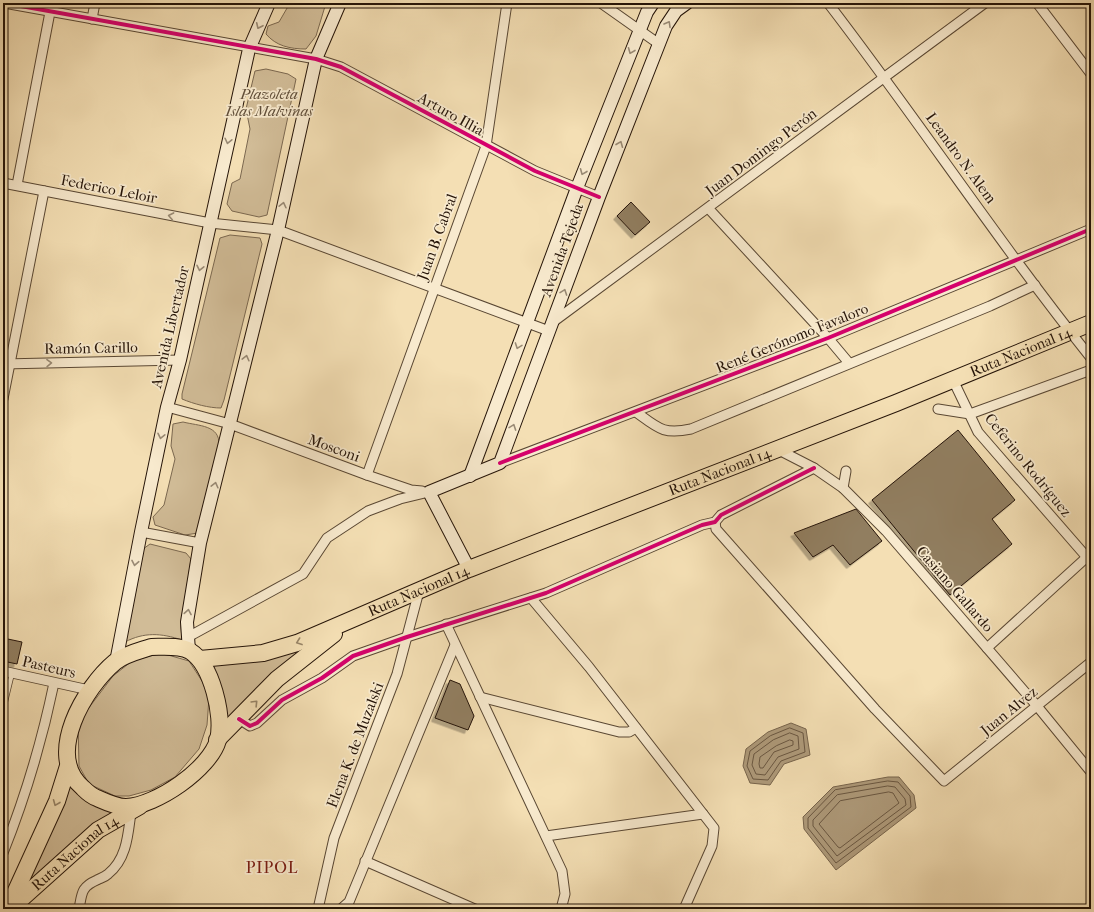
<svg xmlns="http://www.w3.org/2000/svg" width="1094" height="912" viewBox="0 0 1094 912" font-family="'IM FELL French Canon',serif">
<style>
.green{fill:#d1bc97;stroke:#7b6850}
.water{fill:#ae9a7a;stroke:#77644c}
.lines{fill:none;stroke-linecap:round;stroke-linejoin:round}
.shore{stroke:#6a5741;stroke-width:1}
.building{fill:#917e61;stroke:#251408;filter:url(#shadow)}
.lane-casing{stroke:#594733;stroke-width:6}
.street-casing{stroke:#594733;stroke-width:11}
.secondary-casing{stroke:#251408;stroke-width:14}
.highway-casing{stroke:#251408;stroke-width:18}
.lane{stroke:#f8eace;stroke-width:4.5}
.street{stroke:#f8eace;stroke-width:9}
.secondary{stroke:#f8eace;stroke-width:12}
.highway{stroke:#f4dfb4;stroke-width:16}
.cycleway-casing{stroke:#f8eace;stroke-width:6}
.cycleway{stroke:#d6006c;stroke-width:4}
.oneway{stroke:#998a75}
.oneway2{stroke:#978467}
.labels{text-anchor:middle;stroke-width:3.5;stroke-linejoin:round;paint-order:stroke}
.park-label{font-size:15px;font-style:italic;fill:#614f3a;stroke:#f8eace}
.street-label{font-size:15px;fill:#251408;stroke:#f8eace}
.neighbourhood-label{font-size:16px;letter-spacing:1px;fill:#7a1f14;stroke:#f8eace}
</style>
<defs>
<filter id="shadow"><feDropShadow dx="-3.5" dy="3.5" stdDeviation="0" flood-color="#0004"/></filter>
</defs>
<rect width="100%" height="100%" fill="#f4dfb4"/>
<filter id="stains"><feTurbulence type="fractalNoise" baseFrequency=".005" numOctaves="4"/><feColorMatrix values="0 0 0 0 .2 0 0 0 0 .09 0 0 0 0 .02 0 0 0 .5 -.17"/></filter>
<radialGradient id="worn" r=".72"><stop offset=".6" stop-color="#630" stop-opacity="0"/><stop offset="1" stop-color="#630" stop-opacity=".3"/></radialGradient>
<!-- green -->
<g class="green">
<path d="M290,3H326L316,36L306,49C290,49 276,46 266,34L268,26L279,22Z"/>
<path d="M266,69L288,74L296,79L267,215L259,217L232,211L227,204L232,183L240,179L250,129L246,109L255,71Z"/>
<path d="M230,235L260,238L262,244L224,400L221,408C209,408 194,404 182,399V394L220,238Z"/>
<path d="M183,422C199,426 220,425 219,445L198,533L185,535L155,525L153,517L164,505L175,459L171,446L173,424Z"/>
<path d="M150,544L186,553L191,559L181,627L182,640C161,633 144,632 125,642L143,549Z"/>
<path d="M314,642L245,700L225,723L208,664Z"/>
<path d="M161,653L189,661L202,681L209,698L207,725L199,749L175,777L151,790L129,796H115L89,784L79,766L78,722L113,676L132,661Z"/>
<path d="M69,781L118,811L25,886Z"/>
</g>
<!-- water -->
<g class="water">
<path d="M791,723L806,729L810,755L784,764L770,785L750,783L743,766L746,749L768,732Z"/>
<path d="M888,777H899L914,795L916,808L836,870L804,829L803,817L833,787Z"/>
</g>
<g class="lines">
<!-- shore -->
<g class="shore">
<path d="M790,728L803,733L805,752L781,761L768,780L753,779L747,766L750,751L770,736Z"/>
<path d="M790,733L798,736L799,749L778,757L765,775L756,774L752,765L754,754L773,740Z"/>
<path d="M790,740L793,741V745L774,752L763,768H760L759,764L760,757L776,746Z"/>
<path d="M888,781L898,782L910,796L911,807L836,863L808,828V818L835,790Z"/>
<path d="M888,786L895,787L905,799L906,805L837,856L813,826V820L837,795Z"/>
<path d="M889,792L893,793L899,803L840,848L838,847L819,824L840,801Z"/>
</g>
</g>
<!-- building -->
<g class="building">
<path d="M631,202L650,222L635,235L617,216Z"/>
<path d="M958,430L1015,500L992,519L1012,544L950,595L872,500Z"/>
<path d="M856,509L882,541L850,565L833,545L813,557L794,533Z"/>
<path d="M3,638L22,642L17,664L3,661Z"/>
<path d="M450,680L460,684L474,716L468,730L435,718Z"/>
</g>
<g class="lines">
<!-- lane casing -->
<g class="lane-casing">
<path id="lane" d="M3,710L12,673"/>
</g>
<!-- street casing -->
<g class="street-casing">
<g id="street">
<path d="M4,3L316,59L341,67L535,171L599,197"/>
<path d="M601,3L659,44"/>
<path d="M828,3C918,120 999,243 1091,358"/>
<path d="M1037,3L1091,74"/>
<path d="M92,19L95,3"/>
<path d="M3,183L210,223L278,230L549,331"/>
<path d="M17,185L50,12"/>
<path d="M709,209L828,338L849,363"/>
<path d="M553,322L985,3"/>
<path d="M3,364L180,360"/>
<path d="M953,380L978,432L1091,562"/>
<path d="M3,399L44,191"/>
<path d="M167,407L230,424L367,475L411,490L422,491"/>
<path d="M938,409L970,414L1091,370"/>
<path d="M636,412C658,428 663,435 691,429L990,306L1035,285"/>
<path d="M777,449L814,468L843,488L886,531L1037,706L1091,772"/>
<path d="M500,463L828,338L1091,229"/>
<path d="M367,475L486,146L507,3"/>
<path d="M843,488L846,471"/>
<path d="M715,522L716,529L875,709L944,781L1091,662"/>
<path d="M141,532L200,543"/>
<path d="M531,598L589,667L714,828L712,846L684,909"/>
<path d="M446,624L562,871L565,894L561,909"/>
<path d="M188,637L303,574L327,538L368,511L400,499L429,492"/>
<path d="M987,648L1087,557"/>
<path d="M3,671L89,690"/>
<path d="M480,697L619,732H629L636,728"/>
<path d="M239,719L250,726L257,723L282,700L322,678L353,656L407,637L546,593L702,525L715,522L721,515L814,468"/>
<path d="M546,836L703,814"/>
<path d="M3,853C25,798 42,741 54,683"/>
<path d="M365,861L475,909"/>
<path d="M79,909C82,893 81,887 97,880C101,878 105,877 108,874C127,859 128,834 131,812"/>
<path d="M318,909L334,838L397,674L419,591"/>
<path d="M341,909L349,902L455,645"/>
</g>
</g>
<!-- secondary casing -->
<g class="secondary-casing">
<g id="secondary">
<path d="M470,476L577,188L647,12L653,3"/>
<path d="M469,569L429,492L500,463L599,197L666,26L676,11L687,3"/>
<path d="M189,651L187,622L200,543L278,230L316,59L340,3"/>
<path d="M116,662L141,532L167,407L180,360L249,49L269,3"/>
</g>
</g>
<!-- highway casing -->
<g class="highway-casing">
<g id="highway">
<path d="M151,647C163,647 179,645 190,651C212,665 224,716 218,740C210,769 156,806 126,807C116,807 106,802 97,798C91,796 87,792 83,788C44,755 85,687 115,662C125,654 139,651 151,647Z"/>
<path id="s1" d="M200,659L263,653L297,643L469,569L896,403L1091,323"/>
<path d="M217,740L277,679L334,634"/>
<path d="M9,906L57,801L68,766"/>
<path id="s2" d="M10,909L98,830L140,806"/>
</g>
</g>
<!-- lane -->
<use href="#lane" class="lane"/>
<!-- street -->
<use href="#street" class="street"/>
<!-- secondary -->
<use href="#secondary" class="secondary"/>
<!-- highway -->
<use href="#highway" class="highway"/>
<!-- cycleway casing -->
<g class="cycleway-casing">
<g id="cycleway">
<path d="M4,3L316,59L341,67L535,171L599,197"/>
<path d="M500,463L828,338L1091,229"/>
<path d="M239,719L250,726L257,723L282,700L322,678L353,656L407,637L546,593L702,525L715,522L721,515L814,468"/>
</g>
</g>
<!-- cycleway -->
<use href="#cycleway" class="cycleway"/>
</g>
<!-- one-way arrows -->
<defs><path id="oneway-chevron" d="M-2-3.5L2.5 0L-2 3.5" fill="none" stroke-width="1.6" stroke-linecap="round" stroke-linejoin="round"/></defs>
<g class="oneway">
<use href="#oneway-chevron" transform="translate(668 24) rotate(-60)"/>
<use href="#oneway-chevron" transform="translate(259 26) rotate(115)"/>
<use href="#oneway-chevron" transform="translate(631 51) rotate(112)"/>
<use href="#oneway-chevron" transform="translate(228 141) rotate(103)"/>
<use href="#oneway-chevron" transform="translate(620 144) rotate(-68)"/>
<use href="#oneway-chevron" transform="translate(583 172) rotate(112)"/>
<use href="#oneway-chevron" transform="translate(283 205) rotate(-77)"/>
<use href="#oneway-chevron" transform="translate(171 216) rotate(-169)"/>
<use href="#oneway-chevron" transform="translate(200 268) rotate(102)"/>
<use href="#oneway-chevron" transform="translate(564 292) rotate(-70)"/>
<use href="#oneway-chevron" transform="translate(518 346) rotate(110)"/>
<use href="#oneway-chevron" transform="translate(246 358) rotate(-76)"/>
<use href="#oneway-chevron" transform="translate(49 363) rotate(-1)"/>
<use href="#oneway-chevron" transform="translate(513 427) rotate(-70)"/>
<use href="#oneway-chevron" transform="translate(161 436) rotate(102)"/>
<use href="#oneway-chevron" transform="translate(215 485) rotate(-76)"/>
<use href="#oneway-chevron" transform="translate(135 563) rotate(101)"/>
<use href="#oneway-chevron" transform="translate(188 612) rotate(-80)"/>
</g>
<g class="oneway2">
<use href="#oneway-chevron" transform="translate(299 642) rotate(160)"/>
<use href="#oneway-chevron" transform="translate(255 703) rotate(-46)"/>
<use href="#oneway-chevron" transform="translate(56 803) rotate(112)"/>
</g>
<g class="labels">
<!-- park labels -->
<g class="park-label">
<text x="269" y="99">Plazoleta<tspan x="269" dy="17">Islas Malvinas</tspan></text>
</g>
<!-- street labels -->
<g class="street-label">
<text transform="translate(451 114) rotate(29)" y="5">Arturo Illia</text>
<text transform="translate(761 152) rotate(-37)" y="5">Juan Domingo Perón</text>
<text transform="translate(961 158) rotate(54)" y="5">Leandro N. Alem</text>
<text transform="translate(109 189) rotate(11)" y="5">Federico Leloir</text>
<text transform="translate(437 237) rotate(-70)" y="5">Juan B. Cabral</text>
<text transform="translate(562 250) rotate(-70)" y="5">Avenida Tejeda</text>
<text transform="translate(170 327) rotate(-77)" y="5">Avenida Libertador</text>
<text transform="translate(792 338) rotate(-22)" y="5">René Gerónomo Favaloro</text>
<text transform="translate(91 348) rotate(-1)" y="5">Ramón Carillo</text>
<text dy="5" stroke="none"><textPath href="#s1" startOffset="879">Ruta Nacional 14</textPath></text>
<text transform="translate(334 448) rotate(20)" y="5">Mosconi</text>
<text transform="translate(1028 465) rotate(51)" y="5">Ceferino Rodríguez</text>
<text dy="5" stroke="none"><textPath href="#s1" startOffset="555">Ruta Nacional 14</textPath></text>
<text transform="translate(955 589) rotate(49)" y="5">Casiano Gallardo</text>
<text dy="5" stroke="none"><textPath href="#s1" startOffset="231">Ruta Nacional 14</textPath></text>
<text transform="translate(49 667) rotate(13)" y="5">Pasteurs</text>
<text transform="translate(1009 711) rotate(-39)" y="5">Juan Alvez</text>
<text transform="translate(355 745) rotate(-69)" y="5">Elena K. de Muzalski</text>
<text dy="5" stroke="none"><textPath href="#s2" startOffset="86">Ruta Nacional 14</textPath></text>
</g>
<!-- neighbourhood labels -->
<g class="neighbourhood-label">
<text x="272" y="873">PIPOL</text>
</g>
</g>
<!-- margin -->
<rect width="1094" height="912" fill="none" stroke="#f4dfb4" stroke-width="16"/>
<rect x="4" y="4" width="1086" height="904" fill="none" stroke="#251408" stroke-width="2"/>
<rect x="8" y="8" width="1078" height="896" fill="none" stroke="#251408"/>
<rect width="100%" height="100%" filter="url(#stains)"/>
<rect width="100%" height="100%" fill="url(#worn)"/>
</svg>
